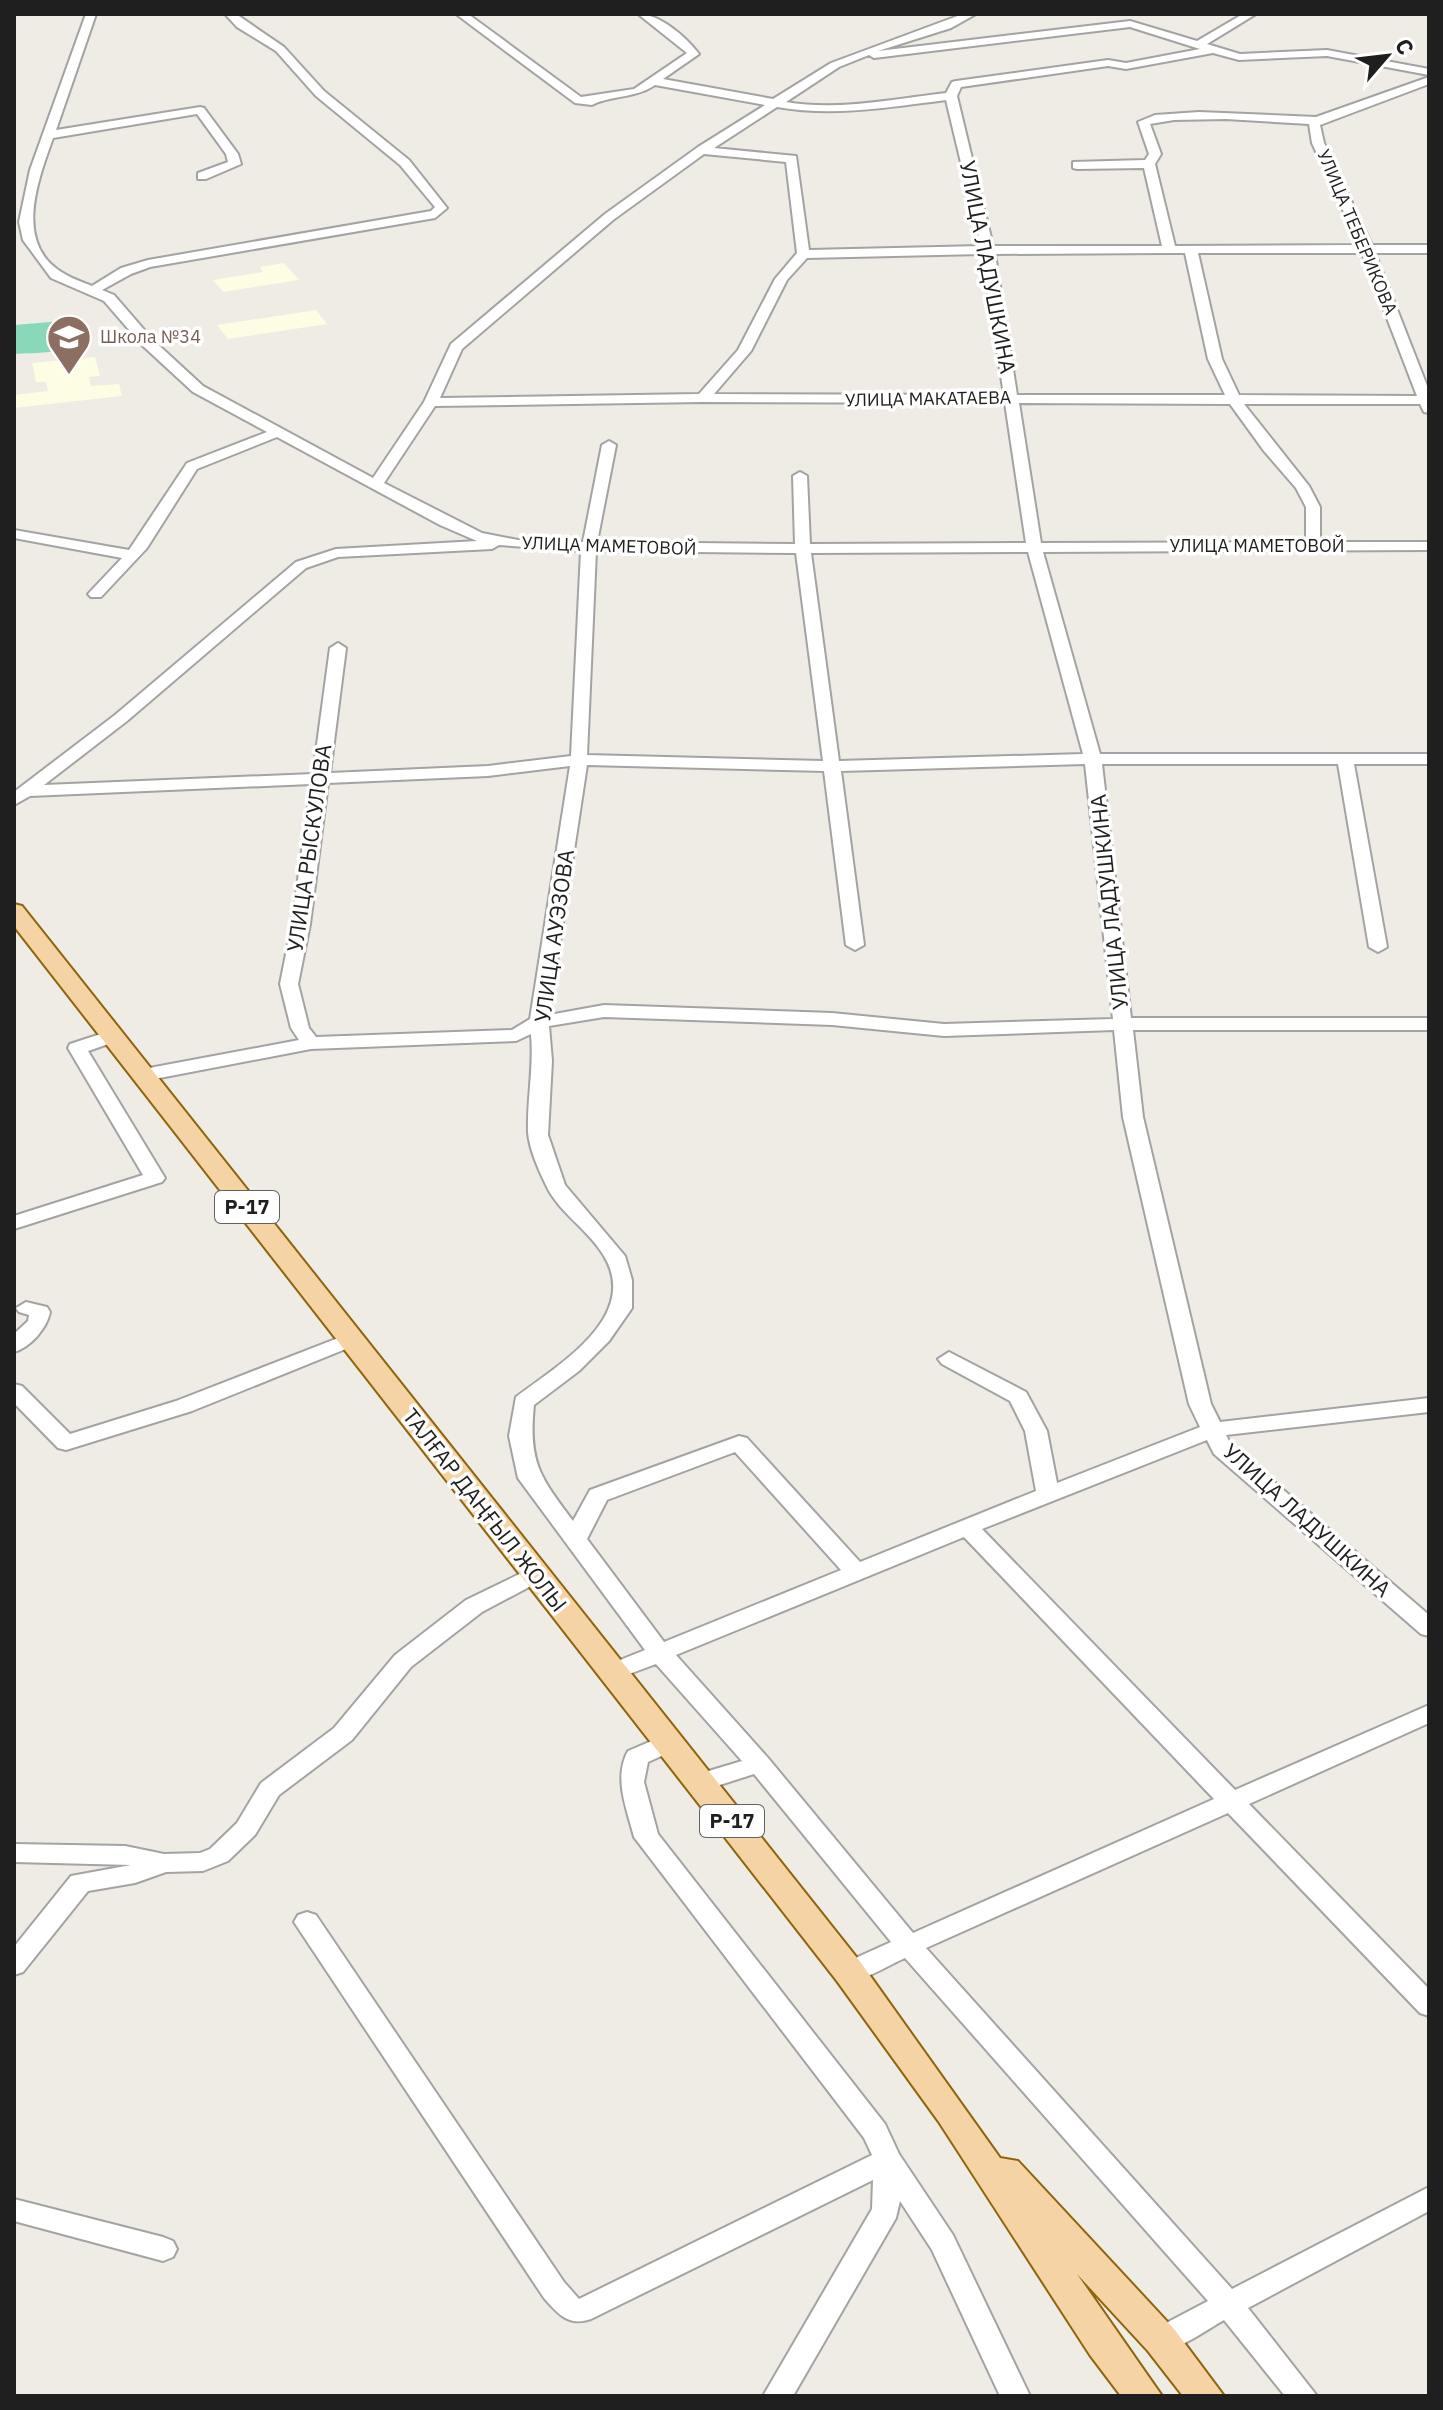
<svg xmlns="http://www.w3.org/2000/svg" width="1443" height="2410" viewBox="0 0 1443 2410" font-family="'IBM Plex Sans',sans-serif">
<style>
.education{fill:#fcfde2}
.pitch{fill:#8ad8ba}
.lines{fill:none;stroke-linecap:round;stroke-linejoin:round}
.minor-casing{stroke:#a3a3a3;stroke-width:4}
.major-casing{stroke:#8e640c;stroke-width:4}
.minor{fill:#fff;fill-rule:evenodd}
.major{fill:#f5d3a5;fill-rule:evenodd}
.labels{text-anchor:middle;stroke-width:7;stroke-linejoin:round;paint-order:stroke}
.far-street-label{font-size:18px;fill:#1f1f1f;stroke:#fff}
.far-education-label{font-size:18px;fill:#785e54;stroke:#fff;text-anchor:start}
.shield{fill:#fff;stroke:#626262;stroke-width:2}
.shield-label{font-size:20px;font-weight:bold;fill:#1f1f1f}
.street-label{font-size:22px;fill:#1f1f1f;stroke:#fff}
</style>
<rect width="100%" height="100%" fill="#efece6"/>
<!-- education -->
<g class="education">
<path d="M284,263L299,280L223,292L213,280L263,272L260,267Z"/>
<path d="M316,310L327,324L228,339L217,325Z"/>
<path d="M95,357L100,376L89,377L91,386L119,384L122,396L14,408V395L48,391L46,382H36L32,363Z"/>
</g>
<!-- pitch -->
<path class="pitch" d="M62,321L84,334C73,356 35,352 14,354V325Z"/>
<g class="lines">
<!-- minor casing -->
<g class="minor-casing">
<g id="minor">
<path d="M86,14H96L56,130L200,107L204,108L238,154L241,164L206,179H198V173L228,162L226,154L197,114L53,138C38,180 13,244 63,273C72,279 83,282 92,286L121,268L148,260L431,211L435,207L400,165L316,96L276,51L237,27L225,14H236L284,47L324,91L409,160L447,208L435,218L150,267L131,274L102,290L114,295L153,340L203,386L373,478L424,402L451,344L605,214L698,147L765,105L655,85C634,99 611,95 592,105L575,103L456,14H468L581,97L634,89L687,53L638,14C660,14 686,37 699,54L663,79L773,99L831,63L963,14H976L951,28L878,51L1130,21L1197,41L1243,14H1256L1207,44L1240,54L1327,50L1429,69V75L1327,56L1239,60L1213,53L1126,69L1108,66L961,87L957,96L993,246H1162L1144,168L1077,169L1073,168V162L1145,160L1149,154L1138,122L1155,115L1199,112L1316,117L1429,77V84L1320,125L1324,143L1372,245H1429V253H1375L1429,391V413L1424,412L1420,404H1244L1309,486L1320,507V542H1429V550L1043,552L1100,754H1429V764H1354L1387,947L1378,952L1369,947L1338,764H1102L1131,1018H1429V1030H1133L1143,1117L1211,1404L1220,1422L1429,1398V1412L1226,1435L1231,1445L1429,1615V1636L1421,1634L1214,1454L1207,1440L982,1529L1235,1790L1429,1705V1723L1249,1804L1429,1989V2016L1420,2013L1228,1813L926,1948L1232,2289L1429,2187V2211L1248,2308L1317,2396H1285L1224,2320C1204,2331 1173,2356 1151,2349L1147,2340L1151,2331L1208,2301L905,1958C886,1966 860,1985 840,1979L836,1972L840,1965L891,1942L754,1774L701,1791L692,1788L689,1782L692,1776L742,1761L656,1664L613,1680L605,1678L601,1672L605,1666L645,1650L518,1478L509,1436L516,1397C557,1366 641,1317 604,1256C589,1230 558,1212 546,1185C539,1171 529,1148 528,1132C527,1099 534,1067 531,1034L516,1041L311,1049L144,1081L134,1075L144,1069L299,1040L291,1028L280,984L292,924L311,784L30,796L14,805V792L115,715L296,562L336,549L477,541L440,525L277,437L197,469L147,548L101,597H91L88,594L122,558L14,538V530L129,550L187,463L267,432L193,392L143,346L104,301L51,278L23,240L19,222L30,170ZM1130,27L1200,49L1126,63L1108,60L956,81L952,82L946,93C894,99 838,111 786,102L839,67L869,55L874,58ZM946,100L981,246L809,250L796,156L714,148L777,107C834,117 890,107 946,100ZM1226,119L1309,124L1312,143L1359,245L1175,246L1155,164L1161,154L1150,124L1174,120ZM704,154L786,162L797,253L775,279L738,350L699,394L440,398L462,349L613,220ZM1165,253H1185L1208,359L1225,395H1017L995,254ZM1198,253H1362L1417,396L1239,395L1222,359ZM982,254L1004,395L714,394L751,351L787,280L807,258ZM703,402L1005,403L1026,543L810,544L807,476L800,472L793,476L795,544L597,542L616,445L609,441L602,445L583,542L518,540L482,533L384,483L435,406ZM1019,403L1230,404L1264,451L1296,488L1306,507V542L1041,543ZM499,545L581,551L571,756L488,766L330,773L346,648L338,643L330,648L313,774L44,785L127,721L306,568L338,557L492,549ZM596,551L796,553L823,761L587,755ZM1028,552L1083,754L839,761L811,553ZM1085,764L1113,1019L944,1024L832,1013L604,1005L549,1015L587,765L824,771L846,945L855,950L864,945L841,771ZM570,766L530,1019L512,1030L316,1037L309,1028L298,984L310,924L328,783L488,776ZM604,1017L832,1025L944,1036L1114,1030L1123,1117L1189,1404L1200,1427L1057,1483L1047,1431L1026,1392L949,1352L938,1359L942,1364L1010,1401L1025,1431L1036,1491L860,1562L747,1438L739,1436L590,1490L573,1521C540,1477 528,1462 534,1405L579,1371L609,1341L632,1308V1280L625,1256L565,1185L548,1135L552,1061L549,1026ZM735,1452L841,1570L664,1642L587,1539L607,1500ZM964,1537L1214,1799L913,1933L768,1758L676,1655Z"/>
<path d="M113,1030L122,1036L120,1040L88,1051L165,1178L162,1182L14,1229V1216L143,1175L68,1048L70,1044Z"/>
<path d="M26,1302L47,1307L50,1312C47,1328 31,1347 14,1352V1334L28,1321L29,1315L19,1312L16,1308Z"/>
<path d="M351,1333L358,1334L362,1339L358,1344L192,1411L66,1450L58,1448L14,1403V1384L22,1386L70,1434L176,1401Z"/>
<path d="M536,1566L544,1569L547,1574L544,1579L482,1612L411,1667L352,1740L279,1795L255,1835L228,1861L203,1871L166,1872L135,1883L88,1891L23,1972L14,1975V1947L71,1876L131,1865L14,1862V1844L125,1846L164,1854L200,1853L210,1849L237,1823L261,1783L334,1728L395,1655L466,1600Z"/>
<path d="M668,1734L677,1737L680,1743L677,1749L648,1762L644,1782L658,1834L885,2124L899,2154L953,2235L1030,2396H1000L932,2250L900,2201L896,2218L793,2396H763L872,2209L873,2180L591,2319C569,2327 558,2314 544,2298L294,1922L298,1915L307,1912L316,1915L564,2282L579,2299L872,2155L864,2138L634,1837C627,1809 613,1778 628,1751Z"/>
<path d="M14,2199L163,2237L173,2241L177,2249L173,2257L163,2261L14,2221Z"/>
</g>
</g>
<!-- major casing -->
<g class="major-casing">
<path id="major" d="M14,904L22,906L861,1963L1000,2158L1018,2161L1174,2329L1224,2396H1183L1148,2351L1077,2274L1162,2396H1121L1090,2355L939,2122L837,1981L14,926Z"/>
</g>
<!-- minor -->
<use href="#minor" class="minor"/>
<!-- major -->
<use href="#major" class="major"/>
</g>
<!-- icons -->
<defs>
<g id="school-pin" transform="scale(2.3)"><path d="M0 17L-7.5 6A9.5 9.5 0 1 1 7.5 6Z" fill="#8d6e63" stroke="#fff"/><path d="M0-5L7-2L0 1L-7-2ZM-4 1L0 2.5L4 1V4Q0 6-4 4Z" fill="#fff"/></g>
</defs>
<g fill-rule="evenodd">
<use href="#school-pin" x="69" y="337"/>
</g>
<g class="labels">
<!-- far-street labels -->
<g class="far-street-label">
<text transform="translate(1357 232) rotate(67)" y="6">УЛИЦА ТЕБЕРИКОВА</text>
<text transform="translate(928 399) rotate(-1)" y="6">УЛИЦА МАКАТАЕВА</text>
<text transform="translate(609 546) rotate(2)" y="6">УЛИЦА МАМЕТОВОЙ</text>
<text x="1257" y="552">УЛИЦА МАМЕТОВОЙ</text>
</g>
<!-- far-education labels -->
<g class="far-education-label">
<text x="100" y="343">Школа №34</text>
</g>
<!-- shield labels -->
<g class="shield">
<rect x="215" y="1191" width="64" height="32" rx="6"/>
<rect x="700" y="1805" width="64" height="32" rx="6"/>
</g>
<g class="shield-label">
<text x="247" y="1214">P-17</text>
<text x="732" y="1828">P-17</text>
</g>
<!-- street labels -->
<g class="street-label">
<text transform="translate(988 267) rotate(79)" y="8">УЛИЦА ЛАДУШКИНА</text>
<text transform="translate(309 848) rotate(-82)" y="8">УЛИЦА РЫСКУЛОВА</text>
<text transform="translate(1109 902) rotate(-96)" y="8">УЛИЦА ЛАДУШКИНА</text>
<text transform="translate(554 936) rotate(-82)" y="8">УЛИЦА АУЭЗОВА</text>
<text transform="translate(485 1510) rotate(52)" y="8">ТАЛҒАР ДАҢҒЫЛ ЖОЛЫ</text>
<text transform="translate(1307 1520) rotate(42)" y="8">УЛИЦА ЛАДУШКИНА</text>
</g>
</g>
<!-- border -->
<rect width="1443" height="2410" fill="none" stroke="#1f1f1f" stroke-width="32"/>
<!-- north arrow -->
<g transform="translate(1387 56) rotate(62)" stroke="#ffffff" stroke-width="6" paint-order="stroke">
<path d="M0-6L14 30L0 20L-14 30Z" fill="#1f1f1f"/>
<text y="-12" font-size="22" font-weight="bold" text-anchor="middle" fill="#1f1f1f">С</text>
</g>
</svg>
